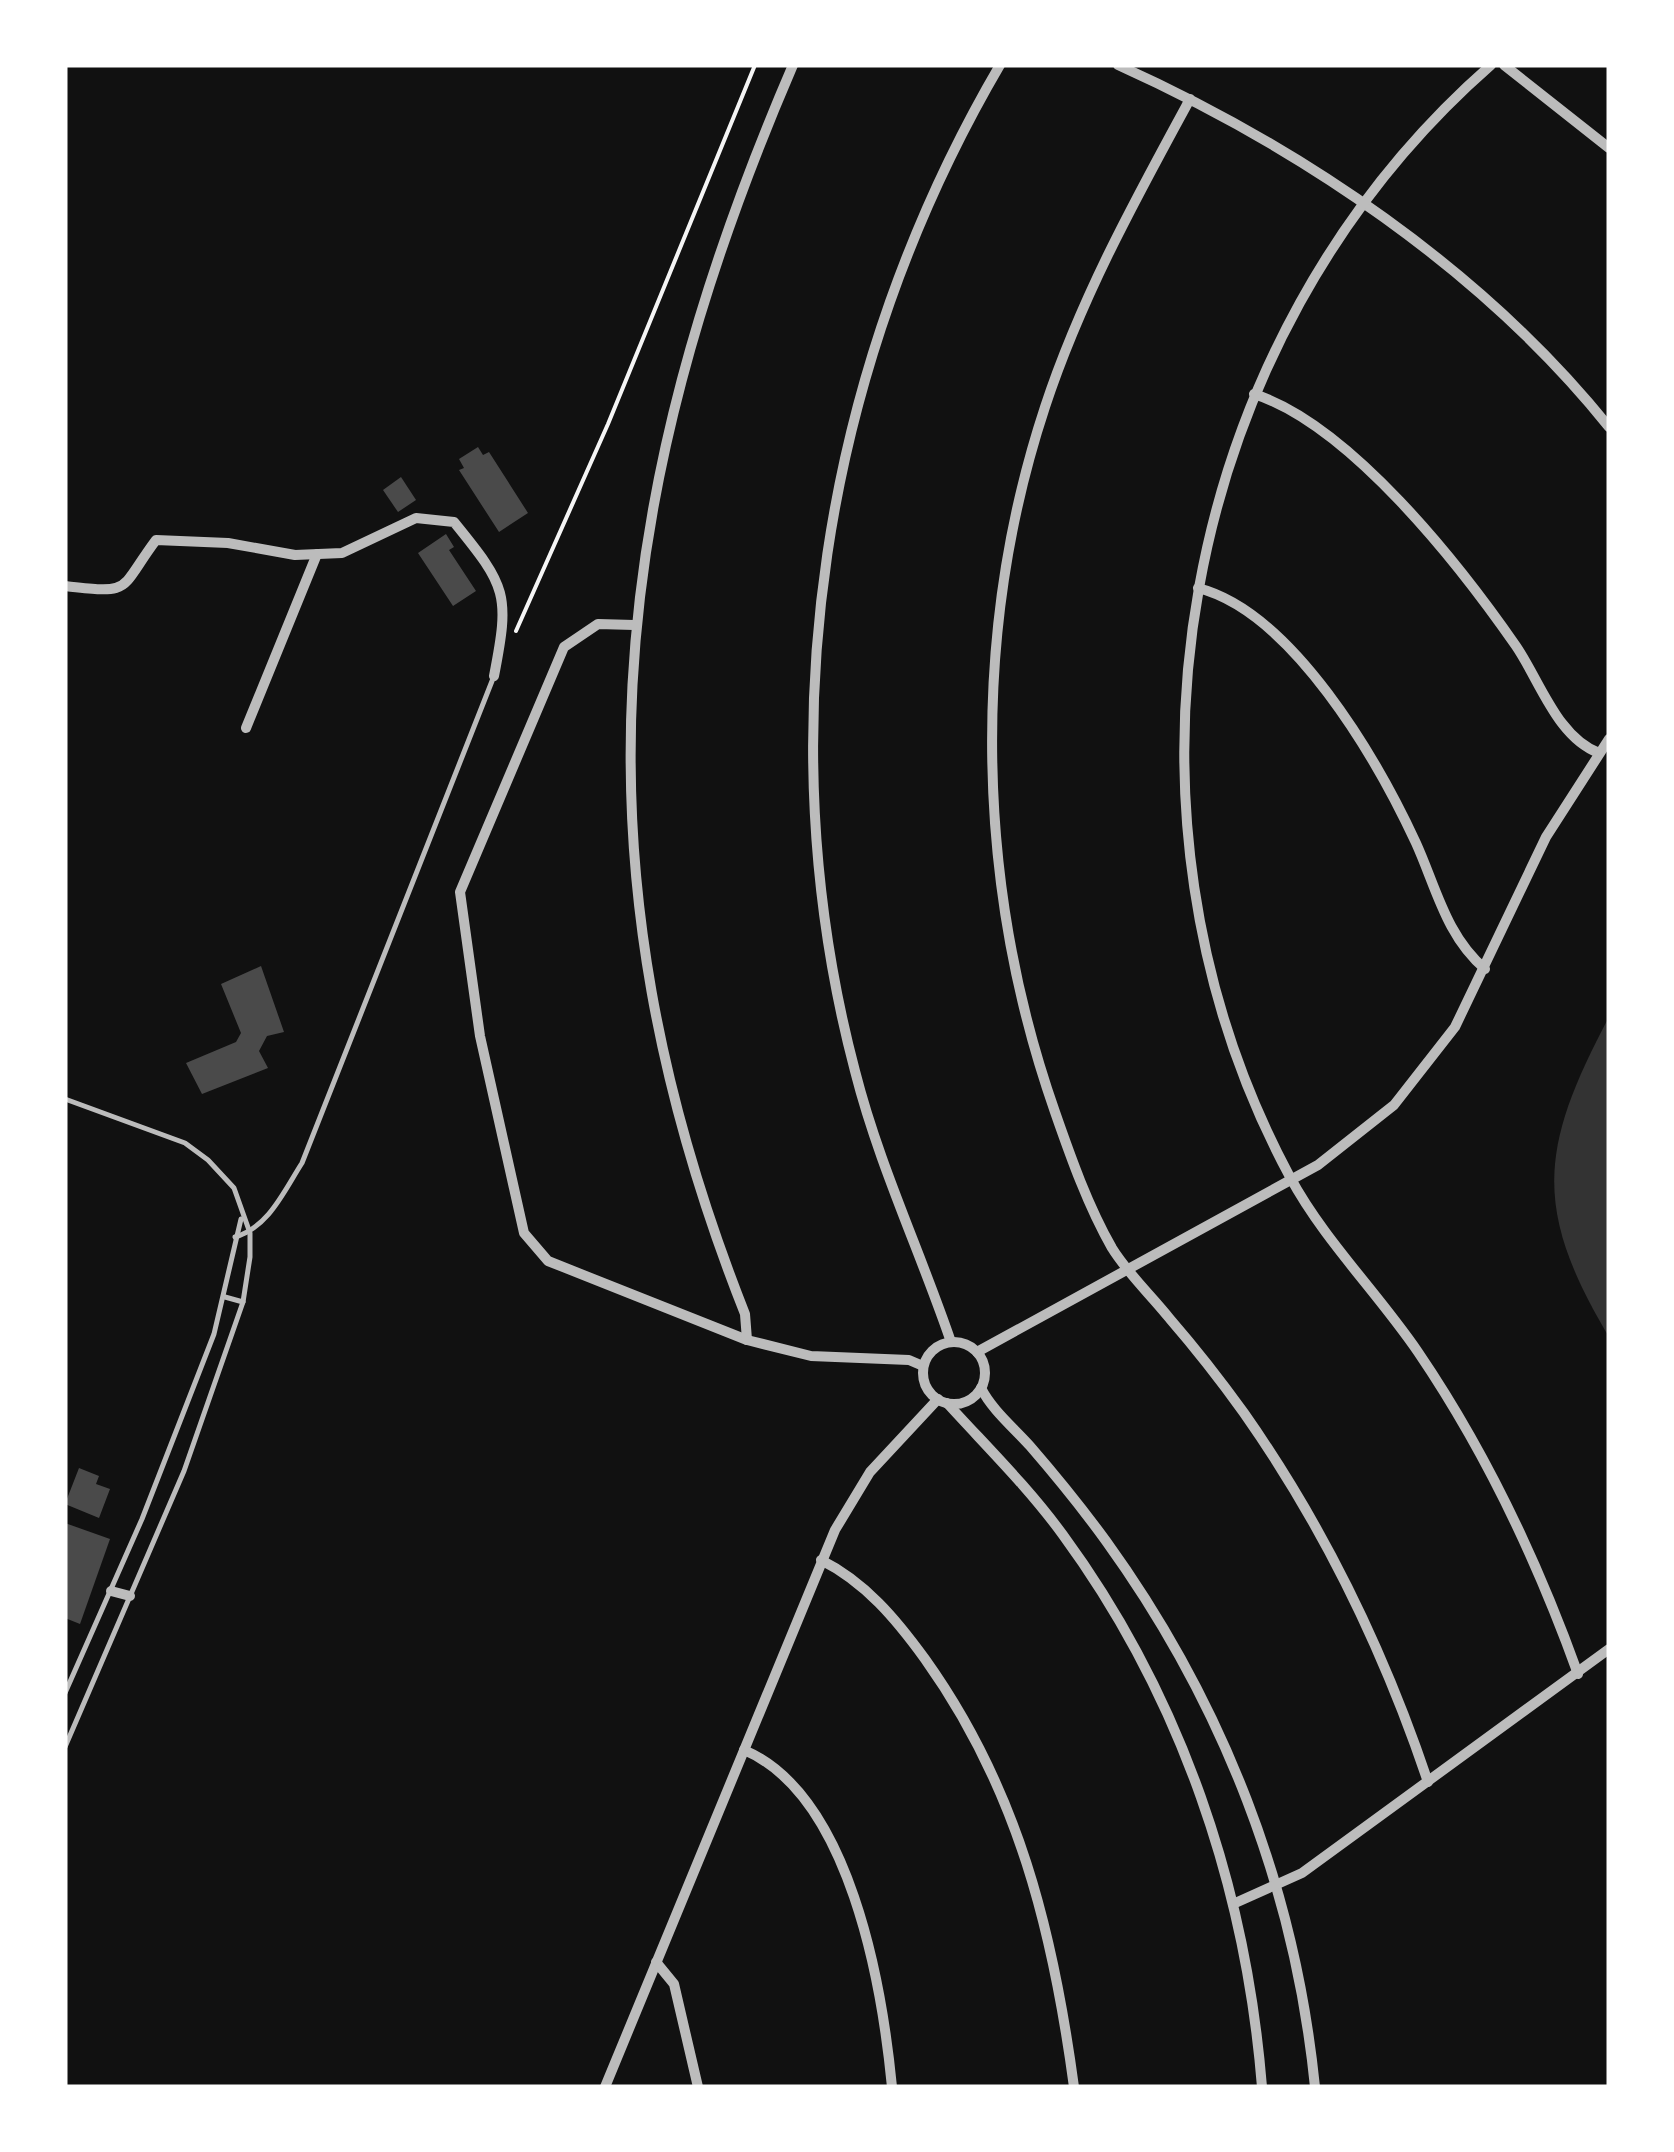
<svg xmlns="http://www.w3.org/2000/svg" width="1674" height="2152" viewBox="0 0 1674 2152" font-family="Ubuntu,sans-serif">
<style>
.water{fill:#333}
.building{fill:#4a4a4a}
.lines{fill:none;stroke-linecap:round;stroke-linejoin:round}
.path{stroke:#f5f5f5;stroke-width:4}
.service{stroke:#bcbcbc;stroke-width:5}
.minor{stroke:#bcbcbc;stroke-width:10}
</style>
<rect width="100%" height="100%" fill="#111"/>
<!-- water -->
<path class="water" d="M1609,1017V1337C1532,1208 1540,1147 1609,1017Z"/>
<!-- building -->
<g class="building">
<path d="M478,447L483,455L489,452L528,513L499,532L459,470L464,468L459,459Z"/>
<path d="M401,477L416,500L398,512L383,490Z"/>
<path d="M446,534L454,547L449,550L476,591L453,606L418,553Z"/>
<path d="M261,966L284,1032L267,1036L259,1051L268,1068L202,1094L186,1063L236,1042L241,1033L221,984Z"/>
<path d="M79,1468L99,1476L96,1484L110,1489L99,1518L65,1504Z"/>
<path d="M65,1523L110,1539L80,1624L65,1618Z"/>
</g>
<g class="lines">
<!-- path -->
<path class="path" d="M516,631L608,424L755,65"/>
<!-- service -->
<g class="service">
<path d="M65,1099L185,1143L208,1160L234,1188L250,1233V1257L243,1302L184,1471L65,1747"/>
<path d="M235,1237C269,1227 284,1191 302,1163L494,676"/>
<path d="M225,1297L243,1302"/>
<path d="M65,1693L142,1519L214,1334L241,1219"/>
</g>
<!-- minor -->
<g class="minor">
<path d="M1118,65C1300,147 1483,270 1609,427"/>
<path d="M1491,65C1178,339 1093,811 1290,1177C1324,1240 1377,1292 1418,1352C1486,1452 1537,1560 1578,1674"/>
<path d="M1504,65L1609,148"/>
<path d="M1190,99C1135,200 1081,298 1045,407C970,634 976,887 1055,1112C1071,1158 1088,1206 1112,1248C1128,1274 1151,1295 1170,1319C1196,1349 1221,1381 1244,1413C1324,1527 1384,1651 1428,1782"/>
<path d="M1254,394C1350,425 1459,564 1516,646C1540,681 1557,737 1599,753"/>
<path d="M65,586C134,594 118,591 156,540L228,543L295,555L342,553L416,518L454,522C507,587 510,594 494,676"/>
<path d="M1198,588C1292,612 1377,759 1416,843C1436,887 1446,936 1485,969"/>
<path d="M634,625L598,624L564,647L460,892L480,1036L524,1233L548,1261L747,1340L811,1356L909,1360L923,1366"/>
<path d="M246,728L317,554"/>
<path d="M747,1340L745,1314C568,867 606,499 793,65"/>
<path d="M951,1342C920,1251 879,1165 855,1071C765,731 823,367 1000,65"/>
<circle cx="954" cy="1373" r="31"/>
<path d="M977,1352L1318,1165L1394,1105L1455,1027L1546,837L1609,739"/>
<path d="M981,1388C992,1410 1014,1428 1030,1446C1056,1476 1082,1508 1106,1541C1223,1703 1295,1888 1315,2087"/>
<path d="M947,1403C987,1447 1028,1487 1063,1535C1181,1696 1246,1888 1262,2087"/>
<path d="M821,1560C865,1582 896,1619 925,1659C1018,1789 1053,1931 1074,2087"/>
<path d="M111,1591L130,1596"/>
<path d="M744,1750C850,1795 882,1984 892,2087"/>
<path d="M1233,1904L1302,1873L1609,1649"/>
<path d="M656,1962L674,1984L698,2087"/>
<path d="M605,2087L835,1530L870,1472L938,1399"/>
</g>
</g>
<!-- border -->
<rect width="1674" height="2152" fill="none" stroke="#ffffff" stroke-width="135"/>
</svg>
